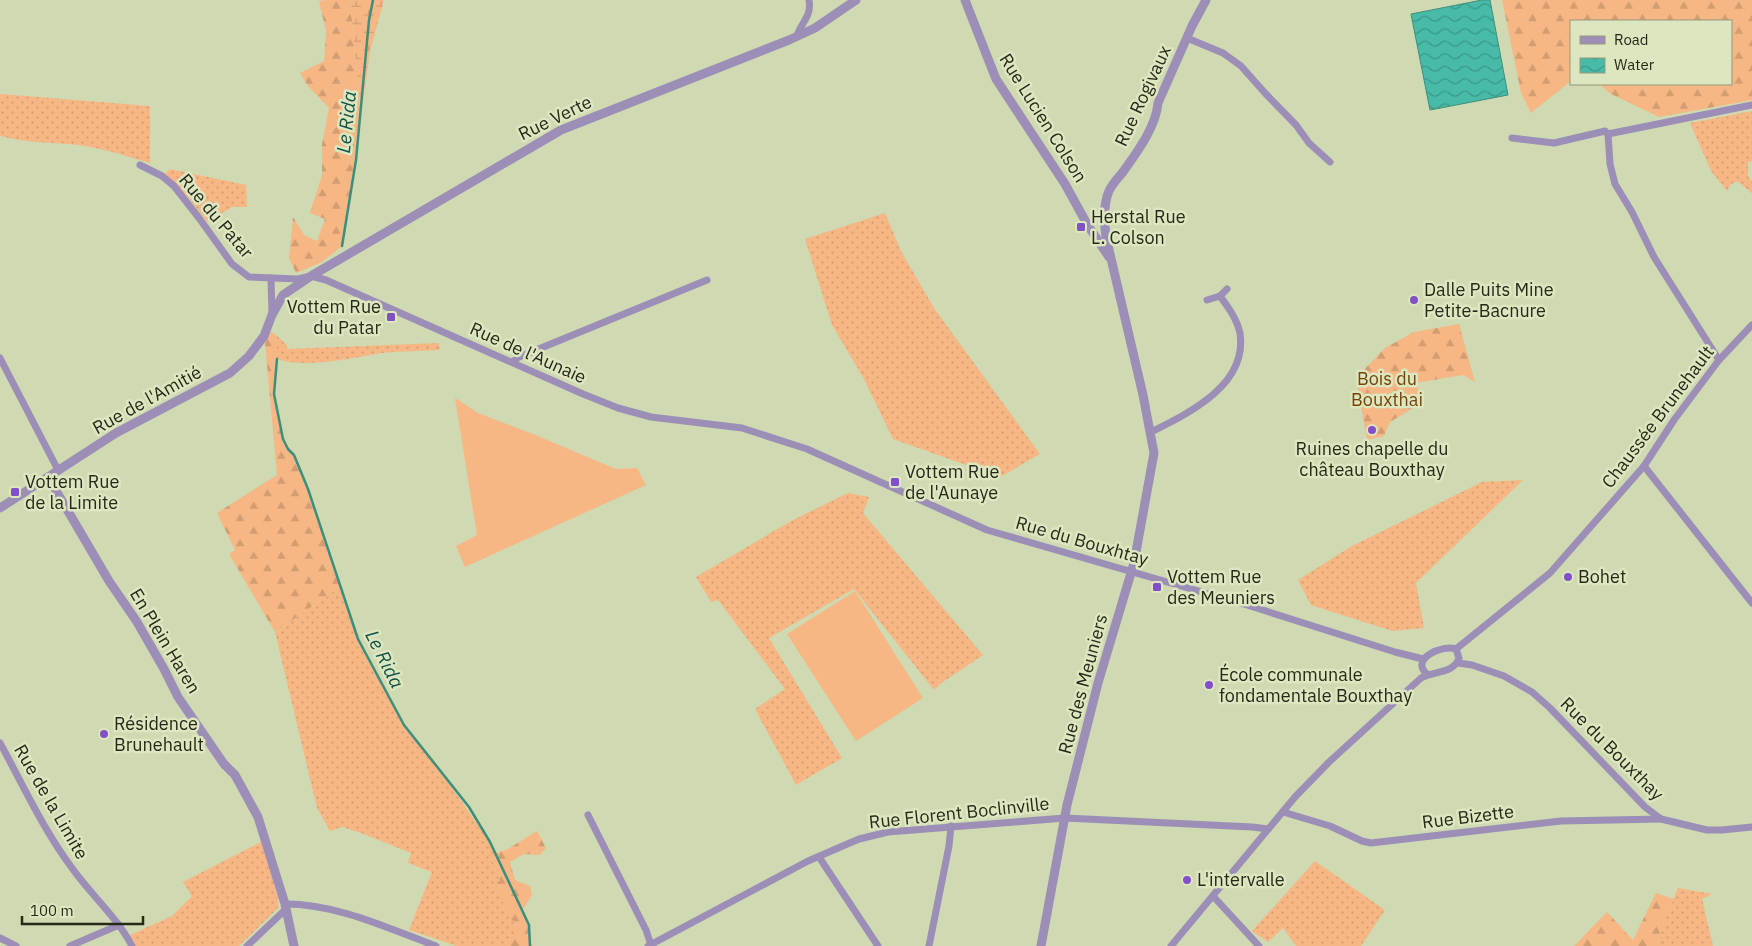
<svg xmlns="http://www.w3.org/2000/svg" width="1752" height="946" viewBox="0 0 1752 946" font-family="'IBM Plex Sans',sans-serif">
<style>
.grass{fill:url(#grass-dots)}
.forest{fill:url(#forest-firs)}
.wetland{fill:url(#wetland-marsh)}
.garden{fill:#f6b785}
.water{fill:url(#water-waves);stroke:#3d8f7d}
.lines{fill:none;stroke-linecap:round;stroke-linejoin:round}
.stream{stroke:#3d8f7d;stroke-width:2.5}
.minor{stroke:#9c8eb7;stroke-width:7}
.tertiary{stroke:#9c8eb7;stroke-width:9}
.poi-dot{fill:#814fc7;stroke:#dce6bf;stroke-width:2}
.labels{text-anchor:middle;stroke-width:5;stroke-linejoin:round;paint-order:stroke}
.street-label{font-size:18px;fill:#25291a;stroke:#dce6bf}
.poi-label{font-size:18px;fill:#25291a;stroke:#dce6bf;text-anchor:start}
.park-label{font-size:18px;fill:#784208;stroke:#dce6bf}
.water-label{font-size:19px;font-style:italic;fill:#125349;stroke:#dce6bf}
</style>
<defs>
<pattern id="grass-dots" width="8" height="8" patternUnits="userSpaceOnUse" patternTransform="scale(1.25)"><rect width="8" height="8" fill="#f6b785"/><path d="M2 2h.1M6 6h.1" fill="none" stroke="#d39d72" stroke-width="1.8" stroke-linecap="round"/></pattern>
<pattern id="forest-firs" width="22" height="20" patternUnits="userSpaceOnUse" patternTransform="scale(1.25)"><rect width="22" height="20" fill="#f6b785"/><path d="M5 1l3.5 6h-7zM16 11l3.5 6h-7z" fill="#d39d72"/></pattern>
<pattern id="wetland-marsh" width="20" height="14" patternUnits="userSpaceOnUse" patternTransform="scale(1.25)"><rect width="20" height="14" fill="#f6b785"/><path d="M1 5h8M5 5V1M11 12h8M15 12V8" fill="none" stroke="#d39d72"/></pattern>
<pattern id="water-waves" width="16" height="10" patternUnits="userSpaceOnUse" patternTransform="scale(1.25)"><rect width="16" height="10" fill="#47bba7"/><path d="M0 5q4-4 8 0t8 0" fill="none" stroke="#3b9887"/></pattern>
</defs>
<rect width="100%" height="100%" fill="#cfd9b2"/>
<!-- grass -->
<g class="grass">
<path d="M0,94L150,106V163C126,156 102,148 78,145C51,142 26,143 0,136Z"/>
<path d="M1752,111V161L1748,162V176L1752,181V193L1737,181L1730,185L1727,191L1711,171L1690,123Z"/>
<path d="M170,169L246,185L247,207H232L207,222L188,197L165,174Z"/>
<path d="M885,213L902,253L934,308L1040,454L1000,477L893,439L864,379L832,325L805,239Z"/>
<path d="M277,336L287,345V349L439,343L440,350C421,351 401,351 382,353C352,358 305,369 277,359Z"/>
<path d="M1523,480L1416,583L1424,628L1392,631L1311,605L1298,580L1352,546L1482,482Z"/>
<path d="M848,493L869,497L863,513L983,655L940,684L934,690L854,589L769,638L842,758L796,785L755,709L785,689L718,600L711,602L696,577L791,521Z"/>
<path d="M340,587L358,639L404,725L429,755L490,842L501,863L529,925L530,946H457L409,930L432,872L408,863L411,853L361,833L342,827L330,831L317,808L275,632Z"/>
<path d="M263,841L278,899V908L239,946H136L130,935L172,916L192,896L183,882Z"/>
<path d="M1315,861L1385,910L1361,946H1296L1283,928L1268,942L1252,931Z"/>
<path d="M1678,888L1712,894L1702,899L1713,946H1658L1659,935Z"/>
</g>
<!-- forest -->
<g class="forest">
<path d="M326,0H350L361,115L353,183L342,246L322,262L296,273L289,258L293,217L304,235L317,241L325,219L310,213L322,175V144L329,108L308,86L300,73L324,61L326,31L319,1Z"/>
<path d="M1502,0H1752V100L1659,117L1611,94L1599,84H1731V21H1571V81L1531,113L1521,93Z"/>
<path d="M1459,324L1475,382L1463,375L1416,383L1423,402L1390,422L1384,436L1367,440L1356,378L1385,348L1414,332Z"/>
<path d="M271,332L277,336V359L274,394L283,439L288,449L294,455L308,489L340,587L275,632L229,554L235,550L217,513L277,475L265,343Z"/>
<path d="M537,831L546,848L540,855L524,854L510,862L515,880L530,886L532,895L523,909L529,925L530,942L533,946H510L517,923L509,918L495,883L500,881L490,855L508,849Z"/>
<path d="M1656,893L1674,899L1659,935L1658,946H1574L1607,912L1633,940Z"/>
</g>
<!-- wetland -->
<path class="wetland" d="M350,0H384L370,51L361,115Z"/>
<!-- garden -->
<g class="garden">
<path d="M455,398L478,413L533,434L616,469L637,468L646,485L465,567L456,546L477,535Z"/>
<path d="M855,591L923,698L856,741L787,634Z"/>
</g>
<!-- water -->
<path class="water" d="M1482,0H1490L1508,95L1430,110L1411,14Z"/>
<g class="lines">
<!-- stream -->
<g class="stream">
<path d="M342,246L356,160L369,20L373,0"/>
<path d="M277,359L274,394L283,439L288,449L294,455L308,489L358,639L404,725L469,807L490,842L529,925L530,946"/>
</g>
<!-- minor -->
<g class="minor">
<path d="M797,36C801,22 812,17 809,0"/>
<path d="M1187,38L1223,53L1241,66L1265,93L1296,125L1309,143L1330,162"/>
<path d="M1608,134L1610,164L1615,184L1632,212L1654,257L1719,360"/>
<path d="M1608,134L1752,105"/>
<path d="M1512,138L1554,143L1601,132L1605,131L1608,134"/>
<path d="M140,165L162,176L174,186L199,218L232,264L249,277L298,279L311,276L326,280L583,394L618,408L651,417L742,428L807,449L987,530L1247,605L1395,652L1423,659"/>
<path d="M271,278L272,315"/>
<path d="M1220,296L1227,289"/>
<path d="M0,358L58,470"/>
<path d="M512,362L519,357L707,280"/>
<path d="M1151,432C1189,413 1248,385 1240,333C1237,319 1228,307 1220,296L1207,300"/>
<path d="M1644,466L1752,603"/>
<path d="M1456,649L1550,573L1644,466L1674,420L1719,360L1752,325"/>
<path d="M1458,663L1472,665L1504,676L1532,692L1550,708L1645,807L1661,819L1707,830H1722L1752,827"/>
<path d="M0,743C23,785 43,829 72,868C91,895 117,917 132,946"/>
<path d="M1283,812L1330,826L1362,841L1371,843L1561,821L1661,819"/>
<path d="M588,815L646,930L651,945"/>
<path d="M819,857L878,946"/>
<path d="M1213,896L1259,946"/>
<path d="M285,904C338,904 387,928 436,946"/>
<path d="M0,938L16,946"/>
<path d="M70,946L119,925"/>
<path d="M247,946L286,909"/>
<path d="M648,946L808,861L859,839L888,832L1065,818L1252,827L1268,829"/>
<path d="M929,946L949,846L951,826"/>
<path d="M1171,946L1295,797L1329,762L1421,678C1432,671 1454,674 1459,658L1456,649C1443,644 1409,659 1427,674"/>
</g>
<!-- tertiary -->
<g class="tertiary">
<path d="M965,0L996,79L1065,184L1087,224L1109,257"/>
<path d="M48,477L109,581L137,622L164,669L178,697L224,764L235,775L258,817L285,904L294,946"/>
<path d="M0,508L116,433L230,373L249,356L264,336L272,315L283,295L311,276L561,130L789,40L815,28L856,0"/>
<path d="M1041,946L1067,805L1098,683L1134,563L1154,453L1143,395L1106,237C1104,221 1103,205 1109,191C1112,184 1118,178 1123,172C1137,152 1156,127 1158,103L1192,26L1206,0"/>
</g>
</g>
<!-- markers -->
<g class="poi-dot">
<rect x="1076" y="222" width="10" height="10" rx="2.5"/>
<circle cx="1414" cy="300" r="5"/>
<rect x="386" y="312" width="10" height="10" rx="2.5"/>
<circle cx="1372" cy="430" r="5"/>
<rect x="890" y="477" width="10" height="10" rx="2.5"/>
<rect x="10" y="487" width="10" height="10" rx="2.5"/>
<circle cx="1568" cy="577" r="5"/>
<rect x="1152" y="582" width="10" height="10" rx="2.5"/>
<circle cx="1209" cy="685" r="5"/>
<circle cx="104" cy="734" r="5"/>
<circle cx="1187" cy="880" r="5"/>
</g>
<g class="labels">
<!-- street labels -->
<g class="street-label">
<text transform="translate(1143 96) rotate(-65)" y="6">Rue Rogivaux</text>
<text transform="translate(555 118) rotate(-26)" y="6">Rue Verte</text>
<text transform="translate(1043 118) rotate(58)" y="6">Rue Lucien Colson</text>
<text transform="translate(216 216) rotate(50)" y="6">Rue du Patar</text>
<text transform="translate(528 353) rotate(24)" y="6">Rue de l'Aunaie</text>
<text transform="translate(147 400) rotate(-29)" y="6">Rue de l'Amitié</text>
<text transform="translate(1658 417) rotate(-53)" y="6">Chaussée Brunehault</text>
<text transform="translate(1082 541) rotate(16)" y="6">Rue du Bouxhtay</text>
<text transform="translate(165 641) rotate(59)" y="6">En Plein Haren</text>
<text transform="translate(1083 684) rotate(-75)" y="6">Rue des Meuniers</text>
<text transform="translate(1612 749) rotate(45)" y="6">Rue du Bouxthay</text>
<text transform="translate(51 802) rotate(60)" y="6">Rue de la Limite</text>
<text transform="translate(959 813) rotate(-6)" y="6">Rue Florent Boclinville</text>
<text transform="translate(1468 817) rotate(-7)" y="6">Rue Bizette</text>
</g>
<!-- poi labels -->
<g class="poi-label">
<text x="1091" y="223">Herstal Rue<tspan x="1091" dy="21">L. Colson</tspan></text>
<text x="1424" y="296">Dalle Puits Mine<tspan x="1424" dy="21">Petite-Bacnure</tspan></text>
<text x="381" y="313" text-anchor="end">Vottem Rue<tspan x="381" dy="21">du Patar</tspan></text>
<text x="1372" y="455" text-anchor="middle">Ruines chapelle du<tspan x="1372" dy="21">château Bouxthay</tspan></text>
<text x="905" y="478">Vottem Rue<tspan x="905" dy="21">de l'Aunaye</tspan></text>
<text x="25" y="488">Vottem Rue<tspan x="25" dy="21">de la Limite</tspan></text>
<text x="1167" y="583">Vottem Rue<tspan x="1167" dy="21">des Meuniers</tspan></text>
<text x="1578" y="583">Bohet</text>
<text x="1219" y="681">École communale<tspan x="1219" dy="21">fondamentale Bouxthay</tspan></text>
<text x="114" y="730">Résidence<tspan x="114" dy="21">Brunehault</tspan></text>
<text x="1197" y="886">L'intervalle</text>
</g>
<!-- park labels -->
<g class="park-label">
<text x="1387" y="385">Bois du<tspan x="1387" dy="21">Bouxthai</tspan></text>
</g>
<!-- water labels -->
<g class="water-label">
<text transform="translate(346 122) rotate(-84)" y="7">Le Rida</text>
<text transform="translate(385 659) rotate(63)" y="7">Le Rida</text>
</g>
</g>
<!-- legend -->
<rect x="1570" y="20" width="162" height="65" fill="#dce6bf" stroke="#939a7d"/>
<rect x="1580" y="36" width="25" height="8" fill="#9c8eb7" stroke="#939a7d"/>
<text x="1614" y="45" font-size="15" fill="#25291a">Road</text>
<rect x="1580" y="58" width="25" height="15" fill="url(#water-waves)" stroke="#939a7d"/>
<text x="1614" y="70" font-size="15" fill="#25291a">Water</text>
<!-- scale -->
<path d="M22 916v8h121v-8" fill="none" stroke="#25291a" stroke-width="2.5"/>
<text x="30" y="916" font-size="15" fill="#25291a" stroke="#dce6bf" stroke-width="4" paint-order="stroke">100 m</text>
</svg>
